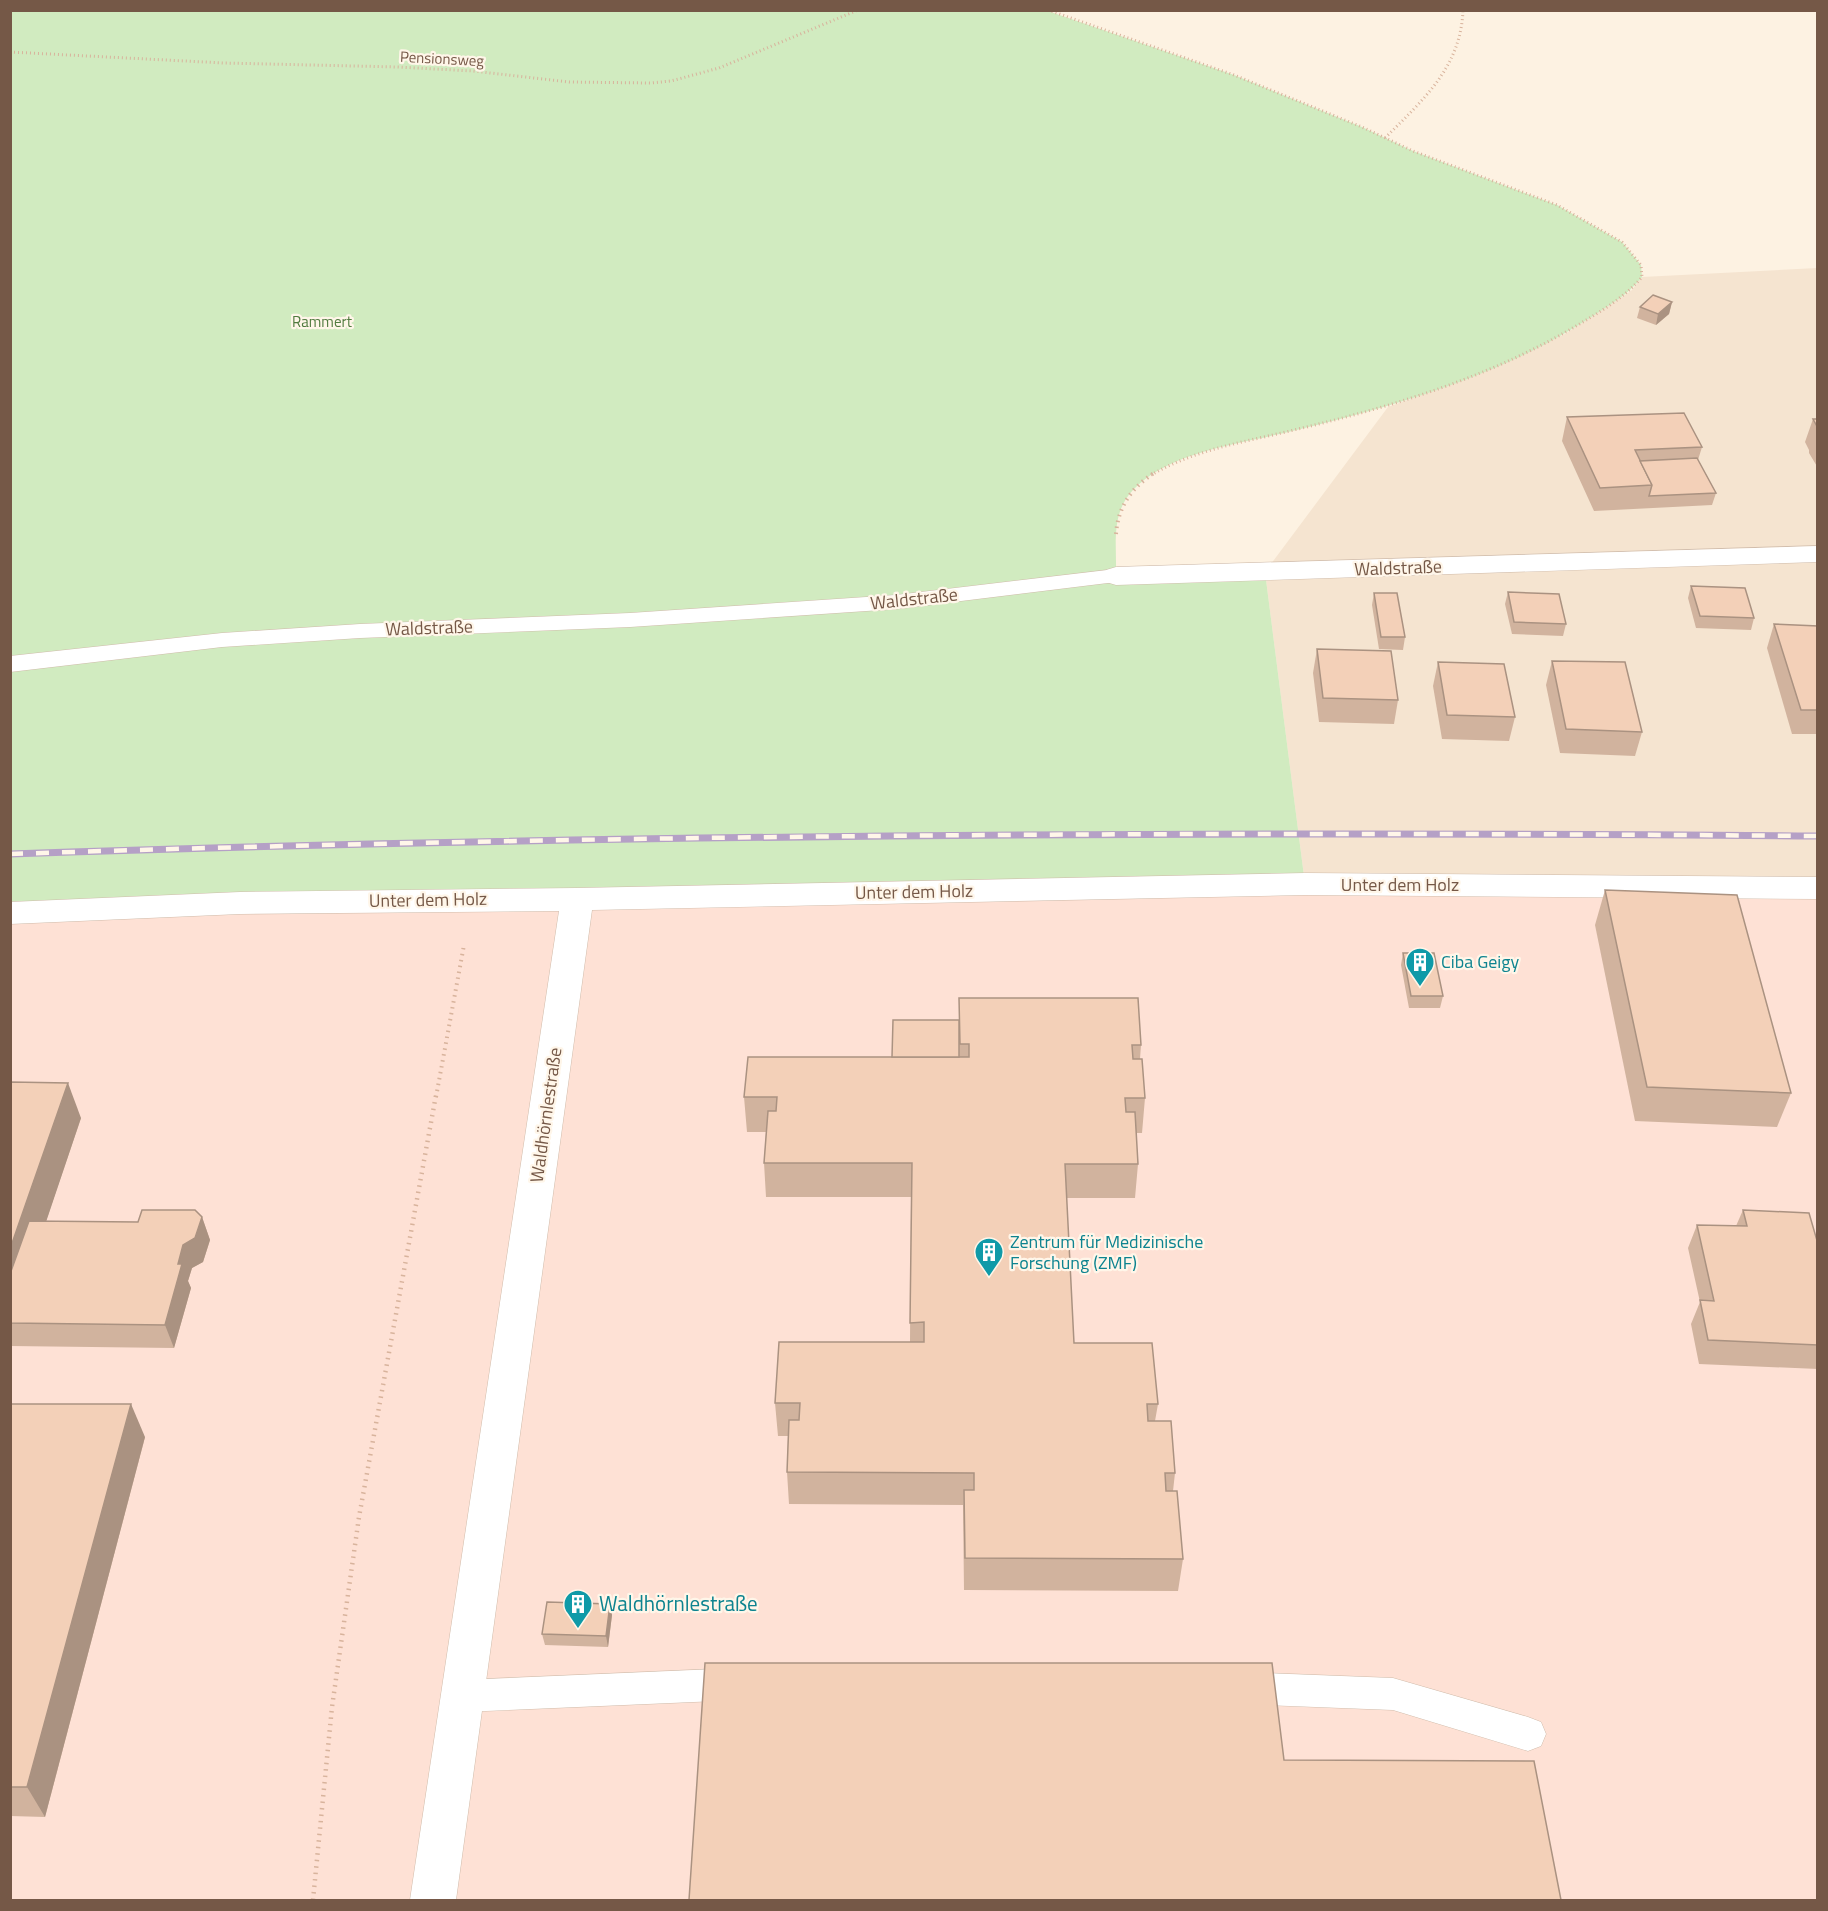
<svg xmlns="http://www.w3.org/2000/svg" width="1828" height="1911" viewBox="0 0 1828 1911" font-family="'Titillium Web',sans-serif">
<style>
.residential{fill:#f5e4d0}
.commercial{fill:#fee1d5}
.green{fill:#d1ebc0}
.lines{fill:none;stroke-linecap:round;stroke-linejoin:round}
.service-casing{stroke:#d0bcab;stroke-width:1}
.minor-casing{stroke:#d0bcab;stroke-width:1}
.path-far2{stroke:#d8b39c;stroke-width:3;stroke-dasharray:1 3;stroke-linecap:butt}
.path-far1{stroke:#d8b39c;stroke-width:4;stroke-dasharray:1.5 4.5;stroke-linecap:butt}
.path{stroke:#d8b39c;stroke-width:4.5;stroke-dasharray:1.5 5;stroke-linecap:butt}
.service{fill:#fff;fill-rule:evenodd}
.minor{fill:#fff;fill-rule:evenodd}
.rail-casing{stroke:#b5a0c6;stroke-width:7}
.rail{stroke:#fff6e9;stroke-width:4.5;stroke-dasharray:13;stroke-linecap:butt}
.wall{fill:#d1b39e}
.shaded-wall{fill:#aa9281}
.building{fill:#f3d0b8;stroke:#aa9281;stroke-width:1.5}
.labels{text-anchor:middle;stroke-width:4.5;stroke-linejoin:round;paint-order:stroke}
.far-street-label{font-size:15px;fill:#755847;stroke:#fff6e9}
.far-park-label{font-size:15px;fill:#517b3f;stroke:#fff6e9}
.street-label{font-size:18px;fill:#755847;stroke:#fff6e9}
.culture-label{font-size:18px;fill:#0d838f;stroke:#fff6e9;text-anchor:start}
.near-culture-label{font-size:21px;fill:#0d838f;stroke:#fff6e9;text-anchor:start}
</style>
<rect width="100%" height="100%" fill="#fdf2e2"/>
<!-- residential -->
<path class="residential" d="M1817,268V888L1305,884L1265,572L1388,407L1470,378L1565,334L1631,291L1642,277Z"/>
<!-- commercial -->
<path class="commercial" d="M1817,888V1900H11L10,913Z"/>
<!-- green -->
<path class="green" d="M10,11H1048L1234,75L1362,127L1413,151L1557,205L1622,242L1641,265L1642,277C1629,294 1611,304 1593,316C1500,377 1391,407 1284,433C1237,444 1167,453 1133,490C1110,514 1117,546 1116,576L1265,572L1305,884L11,913Z"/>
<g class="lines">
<!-- service casing -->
<g class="service-casing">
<g id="service">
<path d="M1116,569L1124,571L1127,576L1124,581L896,609L630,627L360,638L222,647L10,672V656L222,633L360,624L630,613L896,595Z"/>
<path d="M740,1668L752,1673L757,1684L752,1695L740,1700L462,1712L450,1708L444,1696L450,1684L462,1680Z"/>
<path d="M1240,1672L1393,1678L1528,1717L1541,1722L1546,1734L1541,1746L1528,1751L1393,1710L1240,1704L1228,1700L1223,1688L1228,1676Z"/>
</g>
</g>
<!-- minor casing -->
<g class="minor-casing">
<g id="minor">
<path d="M1818,546V562L1116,585L1106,582L1102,576L1106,570L1116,567Z"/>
<path d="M1305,873L1818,877V899L1305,895L592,910L456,1900H410L559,911L240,914L10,924V902L240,892L577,888Z"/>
</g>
</g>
<!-- path-far2 -->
<g class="path-far2">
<path d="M1048,10L1234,75L1362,127L1413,151L1557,205L1622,242L1641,265L1642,277C1624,298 1600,312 1576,326C1490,377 1392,407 1294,430C1245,442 1196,449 1151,475"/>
<path d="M10,52L224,63L398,67L473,71L569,82L651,83L671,81L719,68L858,10"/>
<path d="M1385,138C1423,100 1461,67 1463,10"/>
</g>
<!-- path-far1 -->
<g class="path-far1">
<path d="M1116,534C1118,507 1131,488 1154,473"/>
<path d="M436,1097L464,945"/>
</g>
<!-- path -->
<path class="path" d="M313,1900L332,1707L359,1517L436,1095"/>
<!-- service -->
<use href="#service" class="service"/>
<!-- minor -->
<use href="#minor" class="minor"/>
<!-- rail casing -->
<g class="rail-casing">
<path id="rail" d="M10,854C613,834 1215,831 1818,836"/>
</g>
<!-- rail -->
<use href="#rail" class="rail"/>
</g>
<!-- wall -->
<g class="wall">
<path d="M1672,302L1669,314L1656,325L1637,318L1640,307Z"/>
<path d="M1567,417L1702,447L1698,460L1716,493L1712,505L1594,511L1562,441Z"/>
<path d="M1813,419H1818V468L1809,453V450L1805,442Z"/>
<path d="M1691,586L1754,618L1751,630L1696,628L1688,598Z"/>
<path d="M1508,592L1566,624L1563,636L1512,634L1505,604Z"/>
<path d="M1374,593L1405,637L1403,650L1379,649L1372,605Z"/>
<path d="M1774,624L1818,626V734H1792L1767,648Z"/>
<path d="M1317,649L1398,700L1394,724L1319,722L1313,673Z"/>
<path d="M1552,661L1642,732L1635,756L1560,753L1546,685Z"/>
<path d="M1438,662L1515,717L1509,741L1442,739L1433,686Z"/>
<path d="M1605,890L1791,1093L1777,1127L1635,1121L1595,925Z"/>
<path d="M1403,953L1443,996L1440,1008H1409L1401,965Z"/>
<path d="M959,998L1141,1045L1140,1059L1145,1098L1142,1133H1136L1138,1164L1135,1198H1066L1074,1343L1158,1404L1155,1421L1175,1473L1173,1491L1183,1559L1178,1591L964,1590L963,1505L789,1504L787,1472L788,1436H778L775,1403L910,1342L911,1197H766L764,1163L766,1132H747L744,1097L892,1057L959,1020Z"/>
<path d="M10,1082L81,1118L46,1221L138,1222L202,1217L210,1240L203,1262L192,1268L188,1281L191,1288L174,1348L10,1346Z"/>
<path d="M1743,1210L1818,1244V1369L1699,1364L1691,1324L1700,1302L1688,1248L1697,1225L1736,1226Z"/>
<path d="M10,1404L145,1437L45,1817L10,1816Z"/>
<path d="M610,1604L612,1615L608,1647L545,1645L542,1634Z"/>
</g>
<!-- shaded-wall -->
<g class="shaded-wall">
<path d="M1672,302L1669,314L1656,325L1658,314Z"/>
<path d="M68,1083L81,1118L12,1323H10V1249Z"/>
<path d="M202,1217L210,1240L203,1262L192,1268L188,1281L191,1288L174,1348L165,1325L178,1264L183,1245Z"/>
<path d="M131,1404L145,1437L45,1817L27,1787Z"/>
<path d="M610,1604L612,1615L608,1647L606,1636Z"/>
</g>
<!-- building -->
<g class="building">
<path d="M1653,295L1672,302L1658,314L1640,307Z"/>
<path d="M1684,413L1702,447L1635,450L1652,485L1600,488L1567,417Z"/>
<path d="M1813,419H1818V428Z"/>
<path d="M1697,458L1716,493L1649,496L1652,485L1640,461Z"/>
<path d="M1691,586L1745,588L1754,618L1700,616Z"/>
<path d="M1508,592L1559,594L1566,624L1514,622Z"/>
<path d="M1374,593H1397L1405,637H1381Z"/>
<path d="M1774,624L1818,626V710H1801Z"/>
<path d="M1317,649L1391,651L1398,700L1323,698Z"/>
<path d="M1552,661L1625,662L1642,732L1566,729Z"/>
<path d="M1438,662L1504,664L1515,717L1447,715Z"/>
<path d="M1605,890L1737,895L1791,1093L1647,1087Z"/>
<path d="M1403,953H1434L1443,996H1411Z"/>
<path d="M959,998H1138L1141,1045H1132L1133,1059H1142L1145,1098H1125L1126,1112H1135L1138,1164H1065L1074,1343H1152L1158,1404H1147L1148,1421H1171L1175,1473H1165L1166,1491H1177L1183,1559L965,1558L964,1490H974V1473L787,1472L789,1420H799L800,1403H775L779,1342H924V1322L910,1323L912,1163H764L768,1111H776L777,1097H744L748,1057H969V1044H960Z"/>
<path d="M893,1020H959V1057H892Z"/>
<path d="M10,1082L68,1083L10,1249Z"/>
<path d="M142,1210H195L202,1217L195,1238L183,1245L178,1264H182L165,1325L10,1323V1274L29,1221L138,1222Z"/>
<path d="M1743,1210L1809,1213L1818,1244V1345L1708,1340L1700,1300L1714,1301L1697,1225L1747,1226Z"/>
<path d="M10,1404H131L27,1787H10Z"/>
<path d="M547,1602L610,1604L606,1636L542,1634Z"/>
<path d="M705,1663H1272L1284,1760L1534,1761L1561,1900H689Z"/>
</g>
<!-- icons -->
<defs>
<g id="building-pin" transform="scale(1.5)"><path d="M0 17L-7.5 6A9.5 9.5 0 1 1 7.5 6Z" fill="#0f9aa8" stroke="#fff6e9"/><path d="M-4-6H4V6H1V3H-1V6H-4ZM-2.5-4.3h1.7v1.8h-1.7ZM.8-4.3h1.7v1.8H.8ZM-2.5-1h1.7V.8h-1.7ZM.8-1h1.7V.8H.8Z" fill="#fff"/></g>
</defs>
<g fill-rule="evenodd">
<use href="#building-pin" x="1420" y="962"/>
<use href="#building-pin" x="989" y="1252"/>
<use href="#building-pin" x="578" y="1604"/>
</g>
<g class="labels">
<!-- far-street labels -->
<g class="far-street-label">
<text transform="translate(442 59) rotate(3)" y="5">Pensionsweg</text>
</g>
<!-- far-park labels -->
<g class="far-park-label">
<text x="322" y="327">Rammert</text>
</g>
<!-- street labels -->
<g class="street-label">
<text transform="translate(1398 568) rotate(-2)" y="6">Waldstraße</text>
<text transform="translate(914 599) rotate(-6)" y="6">Waldstraße</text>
<text transform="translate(429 628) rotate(-2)" y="6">Waldstraße</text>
<text x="1400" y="891">Unter dem Holz</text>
<text transform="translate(914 892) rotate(-1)" y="6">Unter dem Holz</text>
<text transform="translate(428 900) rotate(-1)" y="6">Unter dem Holz</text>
<text transform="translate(546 1115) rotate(-82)" y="6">Waldhörnlestraße</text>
</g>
<!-- culture labels -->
<g class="culture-label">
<text x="1441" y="968">Ciba Geigy</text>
<text x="1010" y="1248">Zentrum für Medizinische<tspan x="1010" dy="21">Forschung (ZMF)</tspan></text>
</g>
<!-- near-culture labels -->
<g class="near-culture-label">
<text x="599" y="1611">Waldhörnlestraße</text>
</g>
</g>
<!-- border -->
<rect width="1828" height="1911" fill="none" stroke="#755847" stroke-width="24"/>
</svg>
